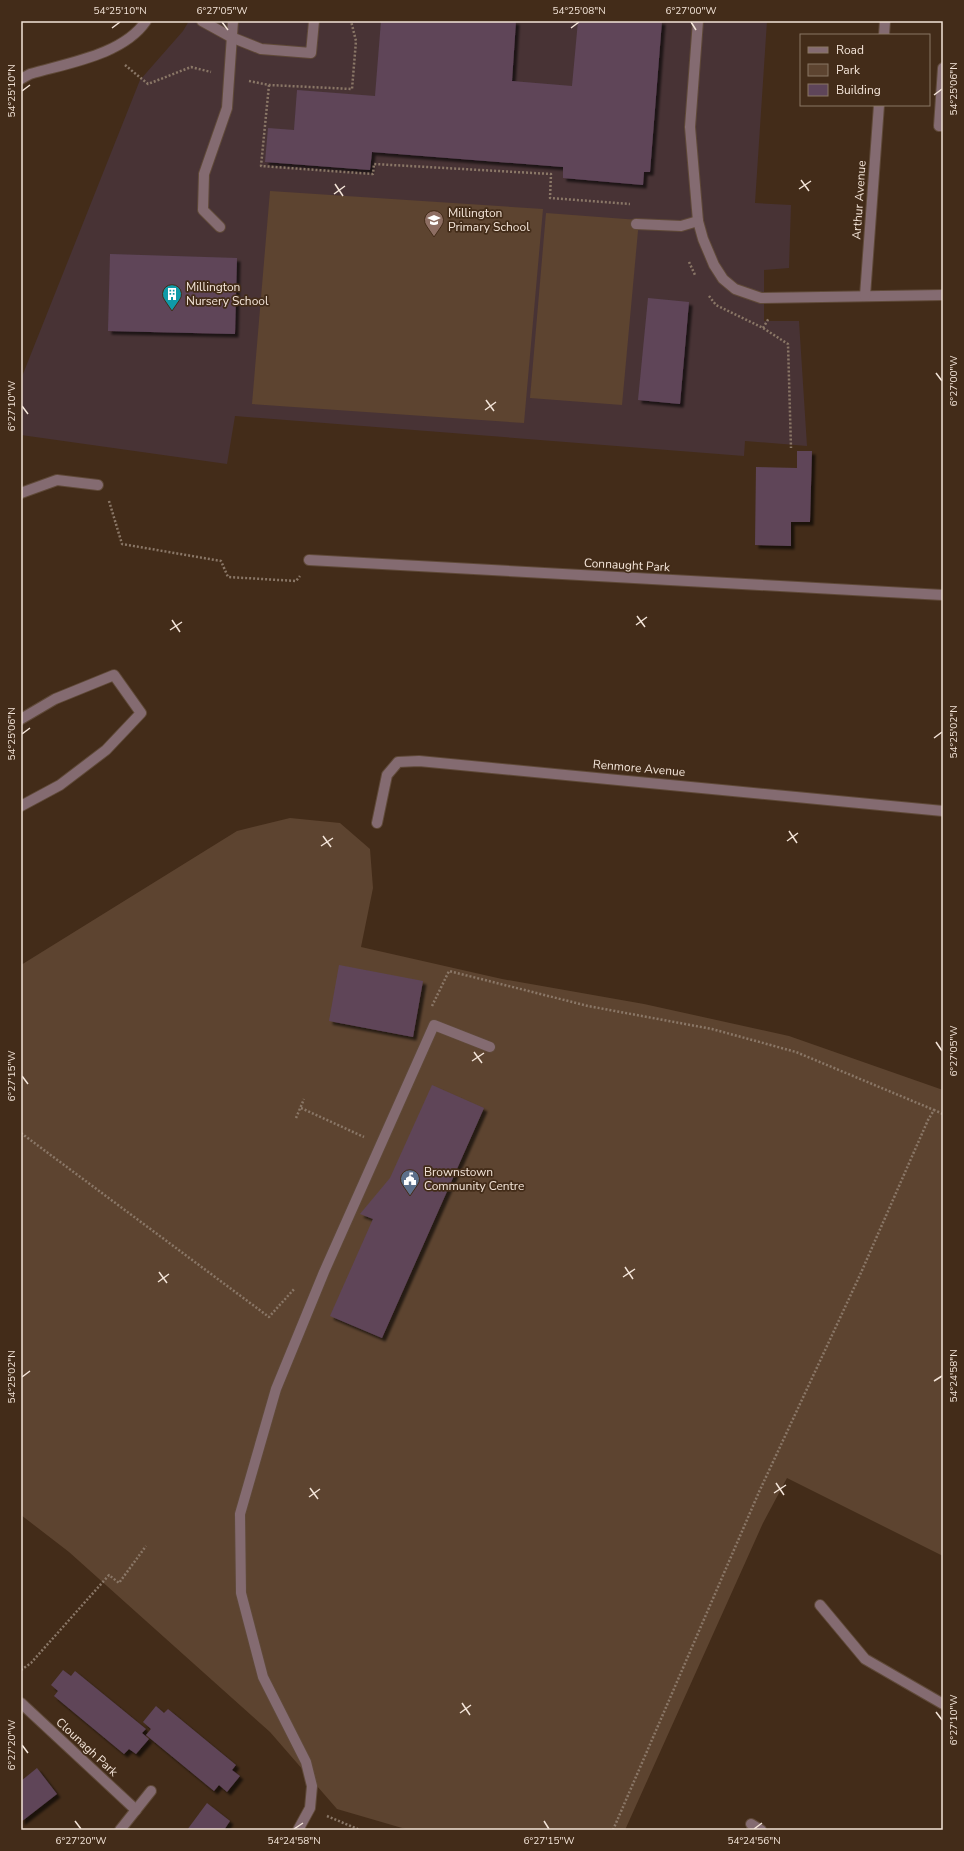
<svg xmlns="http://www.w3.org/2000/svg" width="964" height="1851" viewBox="0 0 964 1851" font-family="'Nunito Sans',sans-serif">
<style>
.education{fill:#483335}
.green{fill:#5d4430}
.building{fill:#5e4559;filter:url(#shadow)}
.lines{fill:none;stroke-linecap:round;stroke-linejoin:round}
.minor-casing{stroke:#5f4938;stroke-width:12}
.path{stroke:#8a7767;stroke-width:2.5;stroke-dasharray:2 2;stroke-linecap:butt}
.minor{stroke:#846b71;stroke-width:10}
.ticks{fill:none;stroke:#f3e4d8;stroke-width:1.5}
.labels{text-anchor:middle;stroke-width:3.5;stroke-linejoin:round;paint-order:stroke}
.street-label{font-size:12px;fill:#f3e4d8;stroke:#432c19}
.poi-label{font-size:12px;fill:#f3e4d8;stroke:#432c19;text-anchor:start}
.neatline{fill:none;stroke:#f3e4d8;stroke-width:1.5}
.ticks-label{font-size:10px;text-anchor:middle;fill:#f3e4d8}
</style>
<defs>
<filter id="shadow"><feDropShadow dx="3.5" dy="3.5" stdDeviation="1" flood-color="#0009"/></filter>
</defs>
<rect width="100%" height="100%" fill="#432c19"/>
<!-- education -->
<path class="education" d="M189,21H767L755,203L791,205L789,268L764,270V321H799L807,446L745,441L744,456L235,416L227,464L21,435V379L140,80L183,31Z"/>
<!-- green -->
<g class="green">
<path d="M270,191L543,209L524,423L252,404Z"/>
<path d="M546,213L639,220L622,405L530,398Z"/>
<path d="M290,818L340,823L370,849L373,888L361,947L502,979L644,1004L789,1036L943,1090V1556L787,1478L763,1523L625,1830H409L337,1809L270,1732L69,1552L21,1515V965L237,831Z"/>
</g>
<!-- building -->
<g class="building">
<path d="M381,21H516L512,81L572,86L578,21H662L650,172H644L643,185L563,178V167L372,152L370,170L265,162L268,128L294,130L297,90L375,96Z"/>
<path d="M110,254L237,258L235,334L108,331Z"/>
<path d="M648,298L689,302L680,404L638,400Z"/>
<path d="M797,451H812L810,522H791V546L755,545L756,467L797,468Z"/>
<path d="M339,965L423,981L413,1037L329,1021Z"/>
<path d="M432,1085L484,1108L382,1338L330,1316L373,1219L360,1214L390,1178Z"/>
<path d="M63,1670L71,1676L75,1671L146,1729L142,1733L149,1739L136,1754L129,1749L124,1754L54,1696L58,1691L51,1685Z"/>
<path d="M156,1706L164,1713L168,1709L236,1765L232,1770L240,1776L227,1792L219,1785L214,1791L146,1735L151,1729L143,1722Z"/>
<path d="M37,1768L57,1794L21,1822V1781Z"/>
<path d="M207,1803L230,1821L224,1830H187Z"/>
</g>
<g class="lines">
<!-- minor casing -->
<g class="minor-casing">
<g id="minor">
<path d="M202,21L231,37L261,49L311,53L314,21"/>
<path d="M698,21L690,127L698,221L703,239L714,265L723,279L735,289L761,298L943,295"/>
<path d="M884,35L885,21"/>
<path d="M943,68L939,126H943"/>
<path d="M21,79L30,74C67,63 123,55 146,21"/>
<path d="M636,224L681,226L698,221"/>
<path d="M220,227L203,210L204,174L227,108L233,21"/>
<path d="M865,296L879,105"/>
<path d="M21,493L57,480L98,485"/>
<path d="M309,560L943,595"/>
<path d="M21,719L55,699L114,675L141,713L106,750L60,785L21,806"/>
<path d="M377,823L387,775L398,762L419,761L943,811"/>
<path d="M820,1605L865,1659L943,1704"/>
<path d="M21,1703L136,1810"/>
<path d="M751,1824L761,1830"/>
<path d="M120,1830L151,1791"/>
<path d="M298,1830L310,1808L312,1786L306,1762L263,1677L241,1593L240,1514L276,1389L324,1272L434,1025L490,1047"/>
</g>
</g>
<!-- path -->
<g class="path">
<path d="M125,65L148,84L191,67L211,72"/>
<path d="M249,81L269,85L352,89L356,41L351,21"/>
<path d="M269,85L261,166L373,174L374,164L551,174L550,198L630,204"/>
<path d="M689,262L695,275"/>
<path d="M709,296L716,305L763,328L788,344L791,448"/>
<path d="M763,328L769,318"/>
<path d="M109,501L122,544L221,561L228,577L296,581L300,576"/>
<path d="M432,1006L449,971L588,1006L712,1029L796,1052L934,1110"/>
<path d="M301,1108L364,1137"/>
<path d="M296,1118L304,1099"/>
<path d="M21,1133L269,1317L295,1288"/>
<path d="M21,1670L31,1663L109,1575L119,1583L146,1546"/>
<path d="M327,1816L360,1830"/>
<path d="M613,1830L759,1492L860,1275L928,1120L934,1110L943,1114"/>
</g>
<!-- minor -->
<use href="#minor" class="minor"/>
</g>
<!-- ticks -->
<path class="ticks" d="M222,22L228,30M691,22L696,30M112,28L120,22M571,28L579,22M22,91L30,85M934,95L942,89M801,180L809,191M335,184L343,196M799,189L811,181M334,194L345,186M936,373L942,381M486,400L494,411M22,406L28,414M485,410L496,402M637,616L645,627M172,620L180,632M636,625L647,617M170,630L182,622M22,734L30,728M934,738L942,732M789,831L797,843M323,836L331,847M787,841L798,833M321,846L333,838M936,1042L942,1051M474,1052L482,1063M472,1061L484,1053M22,1076L28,1084M625,1267L633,1279M159,1272L167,1283M623,1277L635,1269M158,1282L169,1274M22,1377L30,1371M934,1381L942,1376M776,1483L784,1495M310,1488L318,1499M774,1493L786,1485M309,1497L320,1489M462,1703L470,1715M936,1712L942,1720M460,1713L471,1705M22,1745L28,1753M75,1821L81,1829M544,1821L549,1829M294,1829L303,1823M754,1829L762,1823"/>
<!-- icons -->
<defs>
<g id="school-pin" transform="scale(1)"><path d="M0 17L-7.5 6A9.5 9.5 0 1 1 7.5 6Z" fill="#8d6e63" stroke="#432c19"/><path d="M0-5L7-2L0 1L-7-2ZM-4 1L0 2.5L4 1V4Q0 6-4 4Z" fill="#fff"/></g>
<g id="building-pin" transform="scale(1)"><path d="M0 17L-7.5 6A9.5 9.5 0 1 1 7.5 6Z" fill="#0f9aa8" stroke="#432c19"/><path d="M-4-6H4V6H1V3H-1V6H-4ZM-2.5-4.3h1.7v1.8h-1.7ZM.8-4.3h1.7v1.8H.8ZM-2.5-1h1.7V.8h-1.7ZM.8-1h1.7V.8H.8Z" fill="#fff"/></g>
<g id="civic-pin" transform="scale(1)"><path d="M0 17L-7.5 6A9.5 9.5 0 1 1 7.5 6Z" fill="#5c6f8a" stroke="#432c19"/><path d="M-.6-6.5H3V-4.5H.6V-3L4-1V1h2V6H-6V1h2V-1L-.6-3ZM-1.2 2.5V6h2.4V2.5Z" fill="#fff"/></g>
</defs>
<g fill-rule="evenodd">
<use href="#school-pin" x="434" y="220"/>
<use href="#building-pin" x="172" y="294"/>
<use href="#civic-pin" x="410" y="1179"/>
</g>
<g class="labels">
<!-- street labels -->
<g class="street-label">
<text transform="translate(859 200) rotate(-86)" y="4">Arthur Avenue</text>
<text transform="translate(627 565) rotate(3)" y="4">Connaught Park</text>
<text transform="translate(639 768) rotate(5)" y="4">Renmore Avenue</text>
<text transform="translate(87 1747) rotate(43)" y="4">Clounagh Park</text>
</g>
<!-- poi labels -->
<g class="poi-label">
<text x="448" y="217">Millington<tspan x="448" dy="14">Primary School</tspan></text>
<text x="186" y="291">Millington<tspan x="186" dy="14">Nursery School</tspan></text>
<text x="424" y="1176">Brownstown<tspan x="424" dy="14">Community Centre</tspan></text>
</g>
</g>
<!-- border -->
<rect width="964" height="1851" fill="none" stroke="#432c19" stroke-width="44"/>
<!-- legend -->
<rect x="800" y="34" width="130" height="72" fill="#432c19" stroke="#897665"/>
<rect x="808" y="47" width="20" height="6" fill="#846b71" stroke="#897665"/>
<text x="836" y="54" font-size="12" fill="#f3e4d8">Road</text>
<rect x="808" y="64" width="20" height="12" fill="#5d4430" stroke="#897665"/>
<text x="836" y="74" font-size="12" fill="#f3e4d8">Park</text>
<rect x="808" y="84" width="20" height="12" fill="#5e4559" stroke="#897665"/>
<text x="836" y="94" font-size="12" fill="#f3e4d8">Building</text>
<rect x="22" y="22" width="920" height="1807" class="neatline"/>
<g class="ticks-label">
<text x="120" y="14">54°25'10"N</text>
<text x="222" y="14">6°27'05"W</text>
<text x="579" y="14">54°25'08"N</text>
<text x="691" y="14">6°27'00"W</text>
<text transform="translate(953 89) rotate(-90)" y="4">54°25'06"N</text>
<text transform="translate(11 91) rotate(-90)" y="4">54°25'10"N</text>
<text transform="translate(953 381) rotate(-90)" y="4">6°27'00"W</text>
<text transform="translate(11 406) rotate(-90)" y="4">6°27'10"W</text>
<text transform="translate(953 732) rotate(-90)" y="4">54°25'02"N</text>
<text transform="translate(11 734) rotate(-90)" y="4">54°25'06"N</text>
<text transform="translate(953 1051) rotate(-90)" y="4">6°27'05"W</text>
<text transform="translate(11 1076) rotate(-90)" y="4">6°27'15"W</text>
<text transform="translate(953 1376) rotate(-90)" y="4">54°24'58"N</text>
<text transform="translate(11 1377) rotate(-90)" y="4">54°25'02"N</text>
<text transform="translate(953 1720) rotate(-90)" y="4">6°27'10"W</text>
<text transform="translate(11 1745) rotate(-90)" y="4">6°27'20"W</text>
<text x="81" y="1844">6°27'20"W</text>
<text x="294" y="1844">54°24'58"N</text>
<text x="549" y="1844">6°27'15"W</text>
<text x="754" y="1844">54°24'56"N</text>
</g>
</svg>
